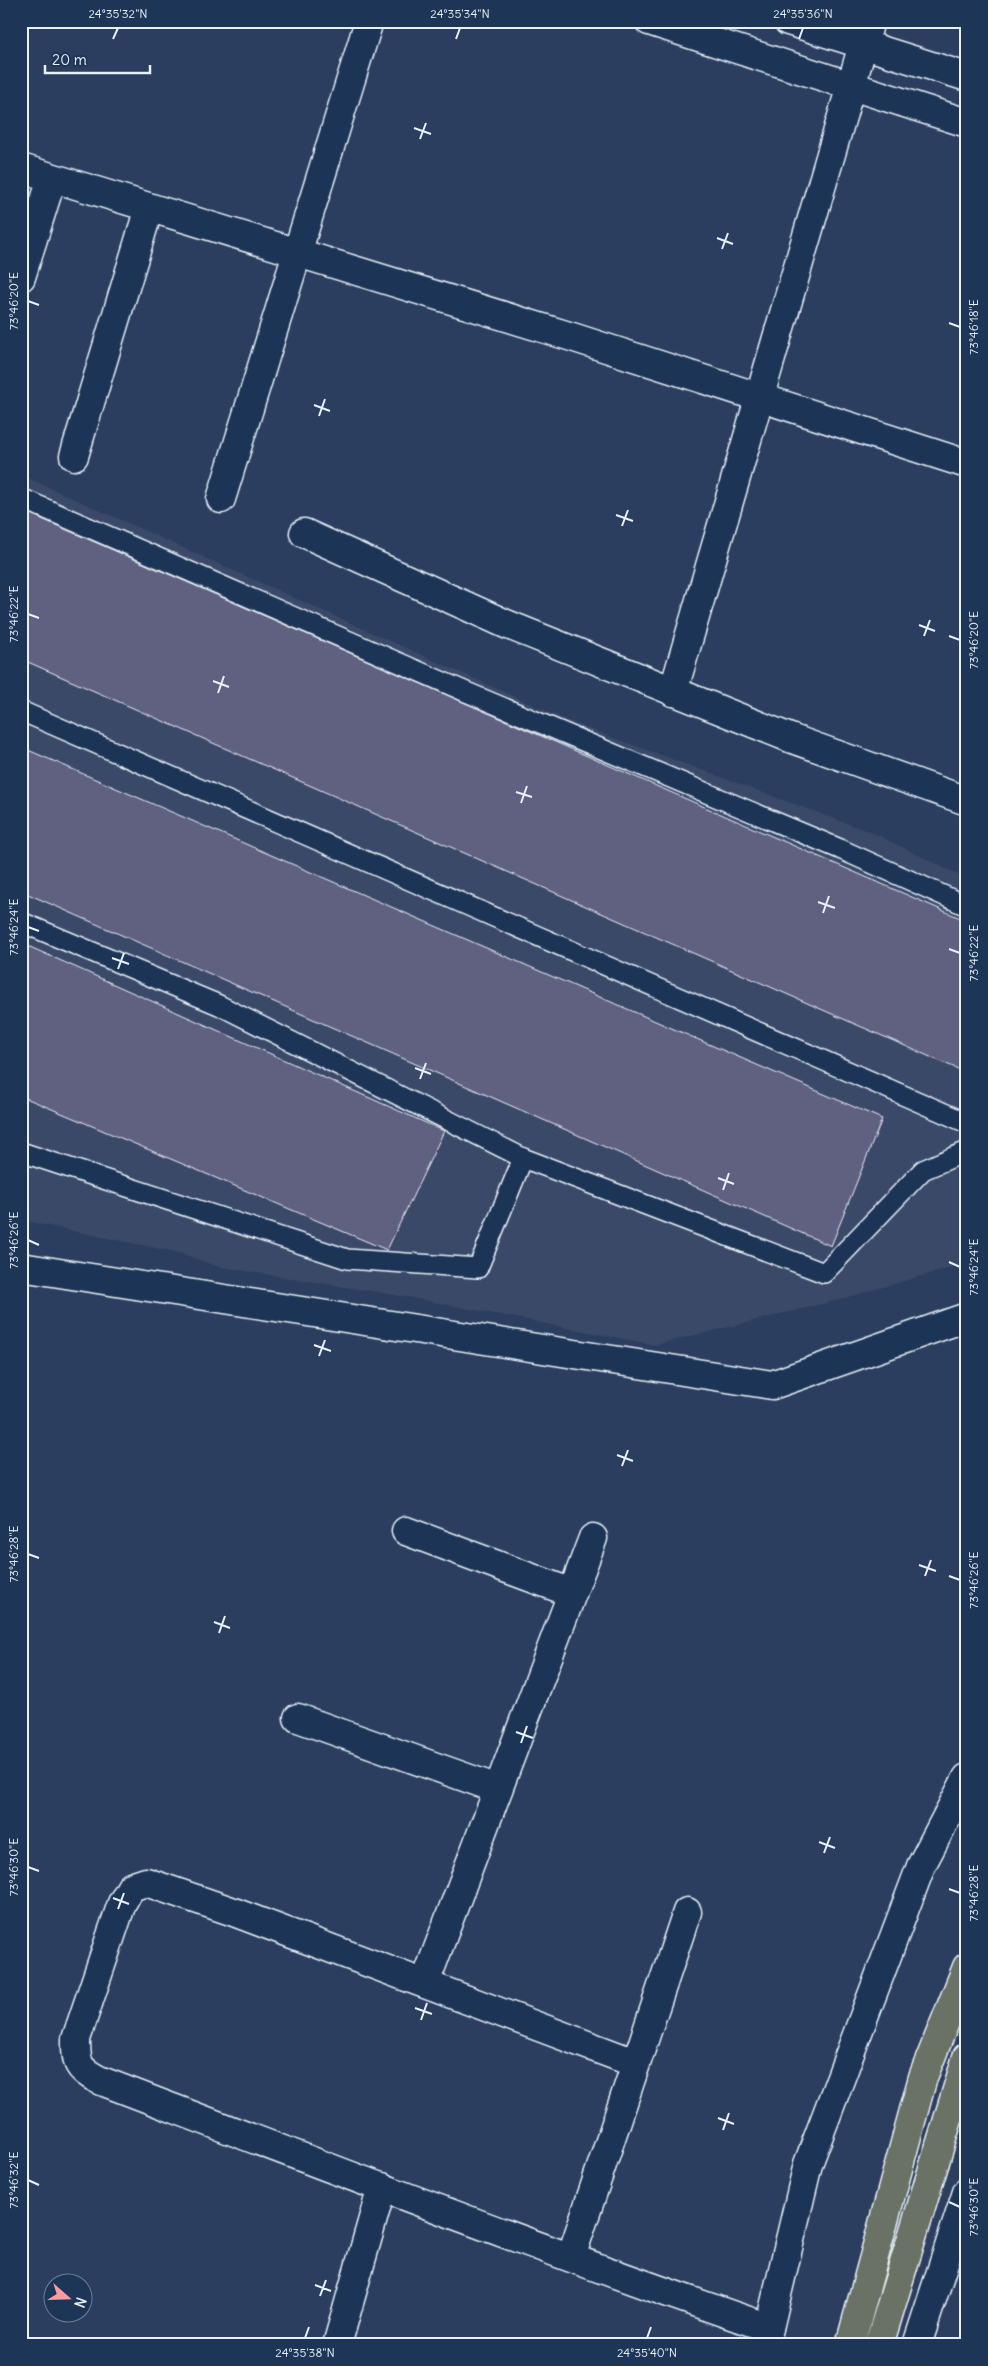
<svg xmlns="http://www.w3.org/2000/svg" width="988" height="2366" viewBox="0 0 988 2366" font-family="Delius,sans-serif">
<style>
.built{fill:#3b4869}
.building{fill:#616081;stroke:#e8f1f8}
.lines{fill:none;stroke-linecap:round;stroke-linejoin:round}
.lane-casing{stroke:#e8f1f8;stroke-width:22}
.street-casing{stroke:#e8f1f8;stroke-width:31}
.highway-casing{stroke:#e8f1f8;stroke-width:31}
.lane{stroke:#1d3557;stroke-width:19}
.street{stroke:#1d3557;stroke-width:28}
.highway{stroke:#6a7266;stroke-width:28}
.ticks{fill:none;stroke:#e8f1f8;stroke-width:2}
.neatline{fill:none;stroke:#e8f1f8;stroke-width:2}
.ticks-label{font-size:12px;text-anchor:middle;fill:#e8f1f8}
</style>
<rect width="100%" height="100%" fill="#2b3e5f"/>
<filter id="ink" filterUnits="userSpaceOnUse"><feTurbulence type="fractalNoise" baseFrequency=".02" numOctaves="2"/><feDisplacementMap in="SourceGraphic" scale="10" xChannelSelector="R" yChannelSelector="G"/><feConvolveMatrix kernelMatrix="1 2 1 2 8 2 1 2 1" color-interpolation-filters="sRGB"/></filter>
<g filter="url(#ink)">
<!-- built -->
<path class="built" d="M21,475L568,721L873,833L967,879V1263L834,1301L655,1345L408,1297L216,1266L180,1253L21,1220Z"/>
<!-- building -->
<g class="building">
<path d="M21,510L967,921V1073L21,659Z"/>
<path d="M21,747L882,1119L831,1246L21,891Z"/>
<path d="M21,943L444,1131L387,1250L21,1096Z"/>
</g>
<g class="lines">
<!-- lane casing -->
<g class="lane-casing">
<g id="lane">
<path d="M21,498L464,691L840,849L967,906"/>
<path d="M21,711L967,1123"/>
<path d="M21,922L219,1005L523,1158"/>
<path d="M21,1152L347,1259L478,1268L523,1158L824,1273L923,1170L967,1151"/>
</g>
</g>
<!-- street casing -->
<g class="street-casing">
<g id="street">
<path d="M649,21L967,123"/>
<path d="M788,21L967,77"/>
<path d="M21,168L572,337L967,464"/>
<path d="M21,277L52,178"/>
<path d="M74,456L149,208"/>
<path d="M221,499L369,21"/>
<path d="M304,533L506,624L790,738L967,801"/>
<path d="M673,692L870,21"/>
<path d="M21,1267L772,1385L967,1317"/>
<path d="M406,1531L572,1593"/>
<path d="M298,1718L498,1789"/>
<path d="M425,1983L593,1538"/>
<path d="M635,2063L231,1911L146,1882L131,1887L122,1903L76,2039C76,2063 77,2069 99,2080C322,2165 544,2251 769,2328"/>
<path d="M571,2257L687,1912"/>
<path d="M337,2345L382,2187"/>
<path d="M765,2345L808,2164L921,1866L967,1778"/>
<path d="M917,2345L967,2192"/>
</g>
</g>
<!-- highway casing -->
<g class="highway-casing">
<g id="highway">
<path d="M850,2345L923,2077L967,1967"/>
<path d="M879,2345L967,2057"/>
</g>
</g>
<!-- lane -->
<use href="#lane" class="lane"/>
<!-- street -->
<use href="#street" class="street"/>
<!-- highway -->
<use href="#highway" class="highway"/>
</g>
</g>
<!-- ticks -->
<path class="ticks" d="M113,39L118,28M456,39L460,28M799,39L803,28M414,128L431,134M420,139L426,123M717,238L733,244M722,249L728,233M28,301L39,305M949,323L960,327M314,405L330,411M319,416L325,399M616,515L633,521M622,526L628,510M28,614L39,618M919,625L935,631M924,636L930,620M949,636L960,640M213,681L229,687M218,693L224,676M516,792L532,797M521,803L527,786M818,902L835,908M823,913L829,896M28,927L39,931M949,949L960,953M112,958L129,964M118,969L124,953M415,1068L431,1074M420,1079L426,1063M718,1178L734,1184M723,1190L729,1173M28,1240L39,1245M949,1262L960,1267M314,1345L331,1351M319,1356L325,1340M617,1455L633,1461M622,1466L628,1450M28,1554L39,1558M919,1565L936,1571M925,1576L931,1560M949,1576L960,1580M214,1622L230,1628M219,1633L225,1616M516,1732L533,1738M521,1743L527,1726M819,1842L835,1848M824,1853L830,1837M28,1867L39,1871M949,1889L960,1893M113,1898L129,1904M118,1909L124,1893M415,2008L432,2014M421,2020L427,2003M718,2118L734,2124M723,2130L729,2113M28,2180L39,2185M949,2202L960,2207M315,2285L331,2291M320,2296L326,2280M305,2338L309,2327M647,2338L651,2327"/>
<!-- margin -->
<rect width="988" height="2366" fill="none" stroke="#1d3557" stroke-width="55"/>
<!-- north arrow -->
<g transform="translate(68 2298) rotate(110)"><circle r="24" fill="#1d3557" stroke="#6e8097"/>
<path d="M0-4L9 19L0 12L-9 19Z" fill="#ff9aa2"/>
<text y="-8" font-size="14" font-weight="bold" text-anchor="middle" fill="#e8f1f8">N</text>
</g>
<!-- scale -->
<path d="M45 65v8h105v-8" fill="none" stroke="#e8f1f8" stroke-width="2.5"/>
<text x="52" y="65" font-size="15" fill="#e8f1f8" stroke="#1d3557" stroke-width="4" paint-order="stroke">20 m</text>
<rect x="28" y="28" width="932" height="2310" class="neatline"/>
<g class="ticks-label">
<text x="118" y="18">24°35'32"N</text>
<text x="460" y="18">24°35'34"N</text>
<text x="803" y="18">24°35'36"N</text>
<text transform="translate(14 301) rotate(-90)" y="4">73°46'20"E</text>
<text transform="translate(974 327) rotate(-90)" y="4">73°46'18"E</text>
<text transform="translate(14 614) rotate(-90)" y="4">73°46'22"E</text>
<text transform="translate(974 640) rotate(-90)" y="4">73°46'20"E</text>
<text transform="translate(14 927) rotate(-90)" y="4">73°46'24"E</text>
<text transform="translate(974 953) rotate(-90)" y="4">73°46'22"E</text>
<text transform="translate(14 1240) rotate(-90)" y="4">73°46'26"E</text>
<text transform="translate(974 1267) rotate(-90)" y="4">73°46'24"E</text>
<text transform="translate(14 1554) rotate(-90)" y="4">73°46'28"E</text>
<text transform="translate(974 1580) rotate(-90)" y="4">73°46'26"E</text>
<text transform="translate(14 1867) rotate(-90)" y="4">73°46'30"E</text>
<text transform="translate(974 1893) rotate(-90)" y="4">73°46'28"E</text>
<text transform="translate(14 2180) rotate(-90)" y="4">73°46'32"E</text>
<text transform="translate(974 2207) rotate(-90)" y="4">73°46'30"E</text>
<text x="305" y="2357">24°35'38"N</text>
<text x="647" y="2357">24°35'40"N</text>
</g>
</svg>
